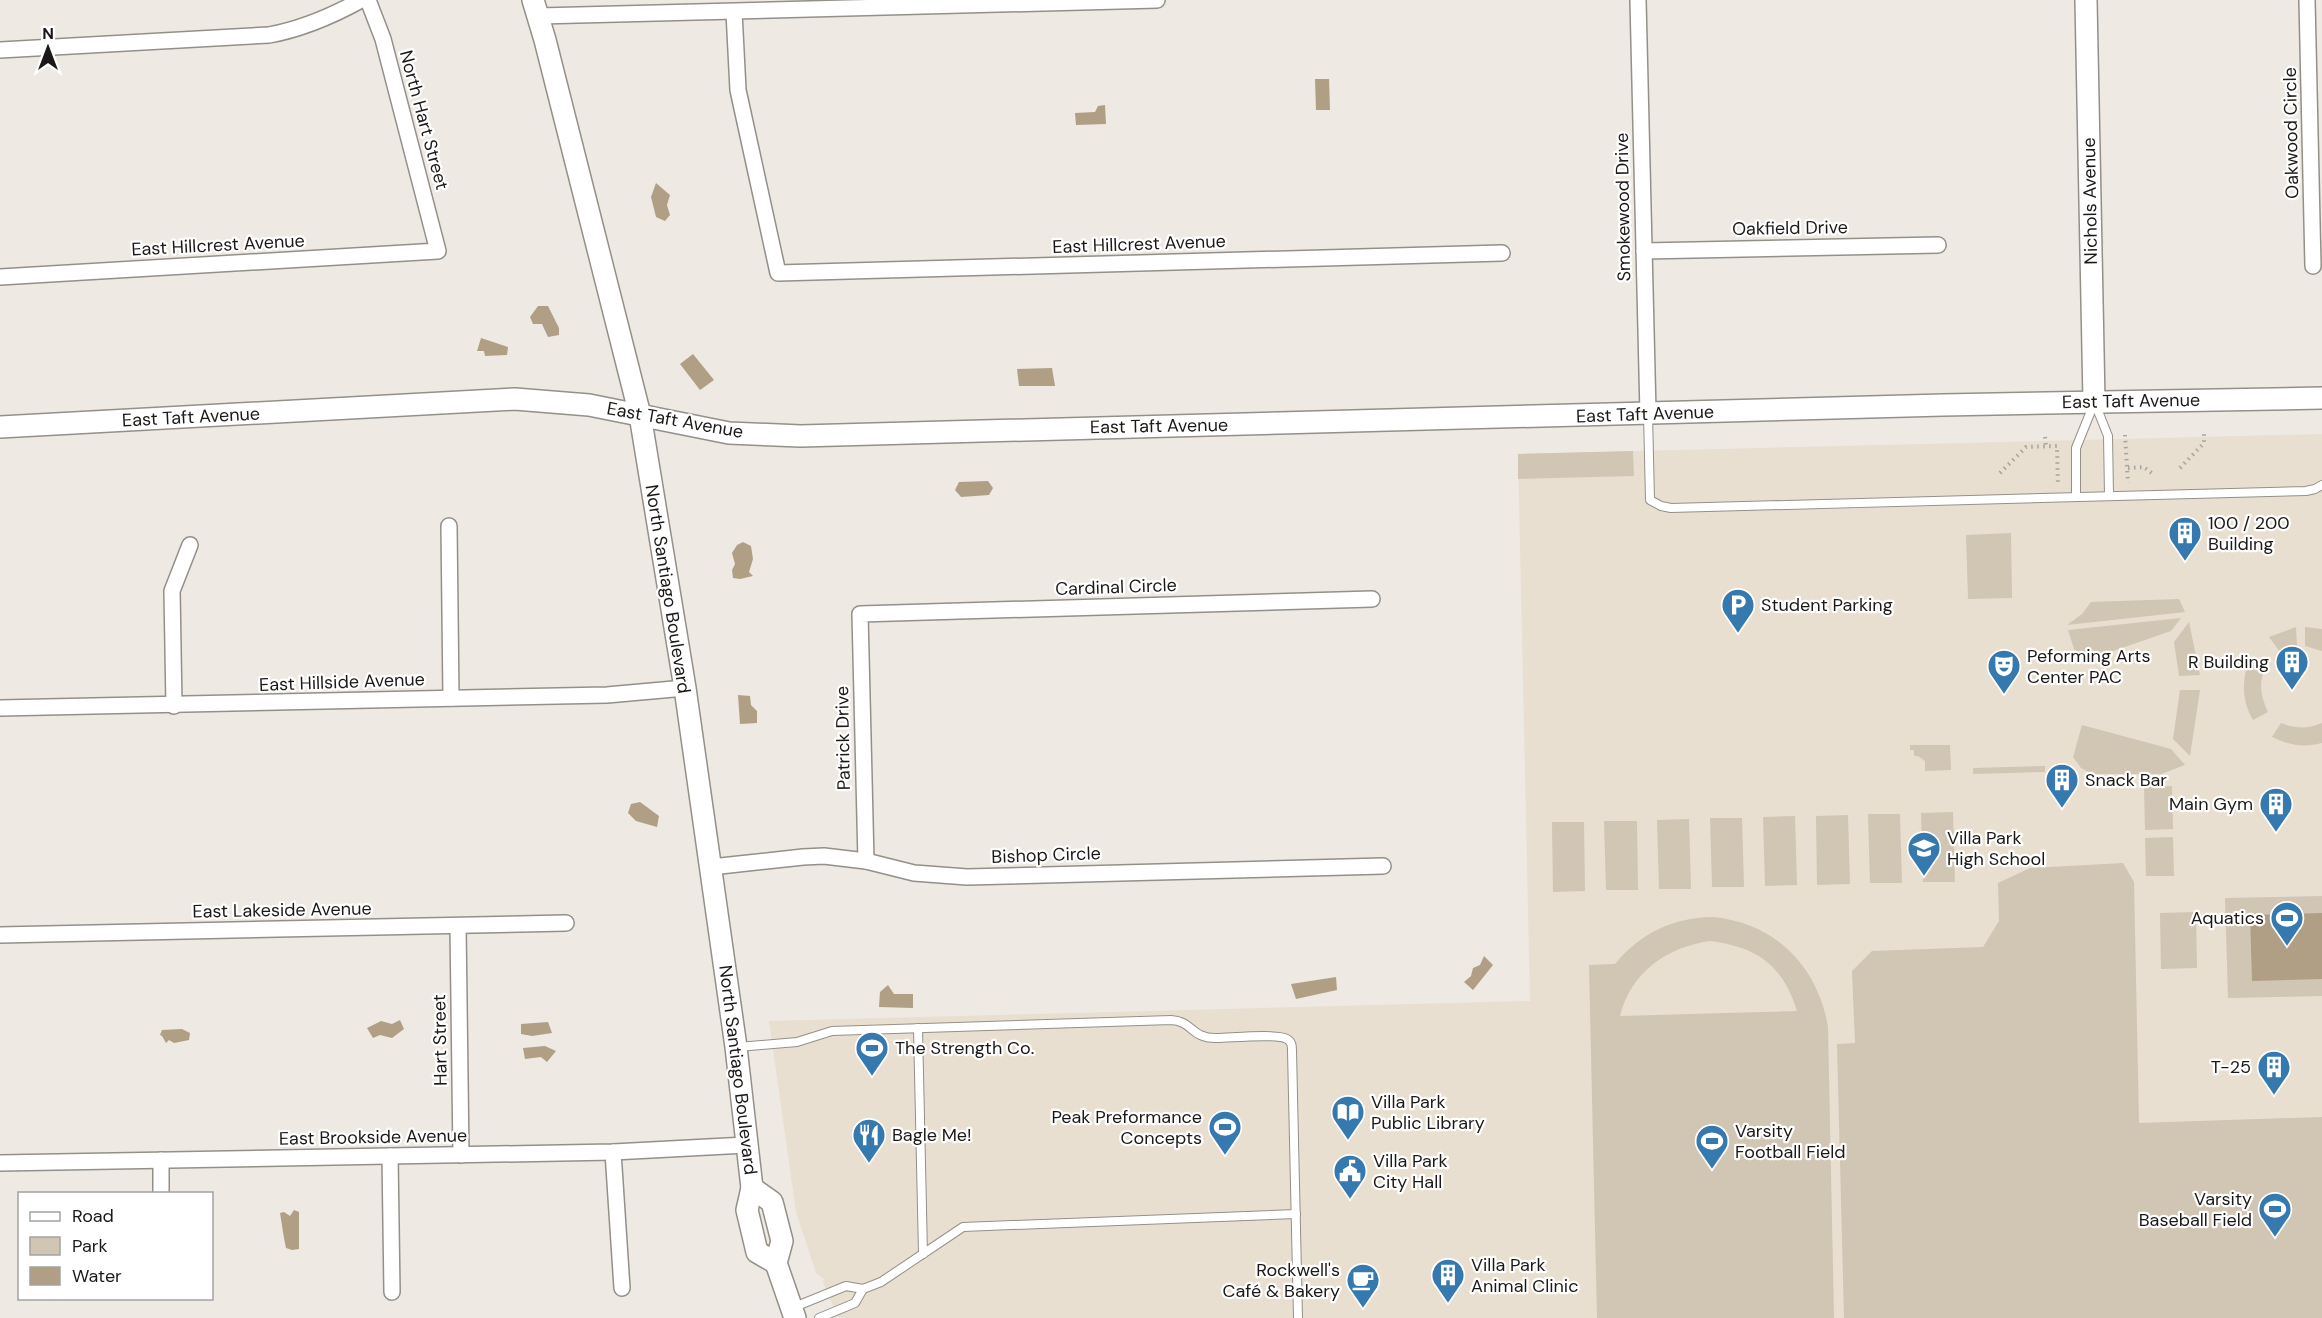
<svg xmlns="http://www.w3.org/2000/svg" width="2322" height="1318" viewBox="0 0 2322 1318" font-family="'DM Sans',sans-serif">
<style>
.built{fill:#e8dfd1}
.green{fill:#d1c5b4;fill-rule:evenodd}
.water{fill:#b09f85}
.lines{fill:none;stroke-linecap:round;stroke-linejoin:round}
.lane-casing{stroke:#949089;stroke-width:10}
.street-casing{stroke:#949089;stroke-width:18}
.secondary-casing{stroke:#949089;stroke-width:24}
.path{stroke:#a8a49f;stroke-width:4;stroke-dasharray:1.5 4.5;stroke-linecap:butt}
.lane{stroke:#fff;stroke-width:8}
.street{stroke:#fff;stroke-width:15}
.secondary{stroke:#fff;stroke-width:21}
.labels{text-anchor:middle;stroke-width:4.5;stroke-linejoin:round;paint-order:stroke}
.street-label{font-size:18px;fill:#1b1917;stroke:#fff}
.poi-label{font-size:18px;fill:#1b1917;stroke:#fff;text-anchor:start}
</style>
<rect width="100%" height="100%" fill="#eee9e2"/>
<!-- built -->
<path class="built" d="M2322,434V1318H838L823,1282L824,1279L816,1273L796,1212L769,1021L1530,1001L1518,454Z"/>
<!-- green -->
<g class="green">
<path d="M1633,451L1634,476L1518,479V454Z"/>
<path d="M2011,533L2012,598L1968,599L1966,535Z"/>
<path d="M2179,599L2185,612L2067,625L2082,614L2091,602Z"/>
<path d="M2181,618L2171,631L2087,660L2074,649L2068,630Z"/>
<path d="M2189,622L2200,675L2179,676L2174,642Z"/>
<path d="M2296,627L2297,646L2280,652L2269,637Z"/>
<path d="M2305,627L2322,629V651L2305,646Z"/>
<path d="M2250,657L2267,664C2258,681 2260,695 2268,712L2253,720C2241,699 2242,679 2250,657Z"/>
<path d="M2180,690H2200L2190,756L2173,739Z"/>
<path d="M2281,723C2296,729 2307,729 2322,723V743C2303,748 2289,745 2272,737Z"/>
<path d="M2082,725L2171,749L2185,765L2161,774H2093L2081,768L2073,757Z"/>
<path d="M1910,745H1950L1951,770L1925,771V761L1918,756H1914V750H1910Z"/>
<path d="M2045,766V772L1973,774V768Z"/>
<path d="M2172,786L2173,829L2145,830L2144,787Z"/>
<path d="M1953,812L1955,882H1923L1921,813Z"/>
<path d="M1868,814H1900L1902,883H1870Z"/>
<path d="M1848,815L1850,884L1817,885L1816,816Z"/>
<path d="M1795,816L1797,885L1765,886L1763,817Z"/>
<path d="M1710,818H1742L1744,887H1712Z"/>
<path d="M1689,819L1691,889H1659L1657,820Z"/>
<path d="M1604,821H1637L1638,890H1606Z"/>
<path d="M1552,822H1584L1585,891L1553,892Z"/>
<path d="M2173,837L2174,876H2146L2145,838Z"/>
<path d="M2123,863L2134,882L2139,1123L2322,1117V1318H1844L1837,1044L1855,1043L1852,971L1872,951L1983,947L1999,921L1998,883L2030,868Z"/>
<path d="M2322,896V996L2228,998L2225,898Z"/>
<path d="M2196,912L2197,968L2161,969L2160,913Z"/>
<path d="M1712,917C1774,922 1818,966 1828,1027L1834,1318H1597L1589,965L1615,964C1641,933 1672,918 1712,917ZM1710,941C1757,947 1783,965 1797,1011L1620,1016C1631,972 1667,947 1710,941Z"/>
</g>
<!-- water -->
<g class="water">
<path d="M1315,79H1329L1330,110H1316Z"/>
<path d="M1105,105L1106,124L1076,125L1075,113L1095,112L1098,106Z"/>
<path d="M656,183L670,195L667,205L670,215L665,221L656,217L651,197Z"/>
<path d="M538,306H548L559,328V335L548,337L542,324H533L530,317Z"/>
<path d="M481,338L508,347L507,355L485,356L484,351H477Z"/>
<path d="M693,354L714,380L700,390L680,364Z"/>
<path d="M1052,368L1055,386H1019L1017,369Z"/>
<path d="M988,481L993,488L989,495L961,497L955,490L959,482Z"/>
<path d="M743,542L751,546L753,559L749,572L753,576L740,579L733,578L732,570L735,564L732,553L737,545Z"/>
<path d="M738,695L750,696L751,705L757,711V723L740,724Z"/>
<path d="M640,802L659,816L657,827L636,821L628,813L631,804Z"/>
<path d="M2322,913V979L2252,981L2250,915Z"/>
<path d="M1484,956L1493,965L1473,990L1464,982L1471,976L1473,968L1480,965Z"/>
<path d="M1336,977L1337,990L1296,999L1291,984Z"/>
<path d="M888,985L894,994H913V1008L879,1007L880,992Z"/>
<path d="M400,1020L404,1029L392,1038L380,1035L373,1038L367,1028L381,1021L392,1024Z"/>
<path d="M548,1022L552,1033L532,1036L521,1034V1024Z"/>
<path d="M182,1029L190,1033L189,1040L174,1043L169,1040L166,1043L162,1036L160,1035L162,1030Z"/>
<path d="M545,1046L556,1051L547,1062L541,1057L525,1059L523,1048Z"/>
<path d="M294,1210L299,1212V1249L292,1250L286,1248C283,1235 282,1224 280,1213L284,1212L290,1216Z"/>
</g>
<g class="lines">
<!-- lane casing -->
<g class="lane-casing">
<g id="lane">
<path d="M2096,406L2108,436L2109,495"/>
<path d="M1648,414L1650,500L1661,506L1671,508L2306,491L2315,489L2322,485"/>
<path d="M2076,496V448L2093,406"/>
<path d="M918,1028L923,1254"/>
<path d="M738,1047L797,1042L832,1031L1171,1020C1193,1021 1191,1039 1217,1038C1230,1038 1277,1033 1287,1039C1292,1042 1292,1046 1292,1051L1298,1318"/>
<path d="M792,1308L846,1286L863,1289L881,1282L963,1227L1296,1214"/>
<path d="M819,1318L855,1303L863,1289"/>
</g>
</g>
<!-- street casing -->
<g class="street-casing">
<g id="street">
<path d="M1638,0L1648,413"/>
<path d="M2307,0L2313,266"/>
<path d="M734,12L738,90L778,273L1502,253"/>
<path d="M539,16L1157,0"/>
<path d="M0,50L269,35C302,29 332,16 361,0"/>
<path d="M1644,251L1938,245"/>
<path d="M0,277L438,251L383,39L368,0"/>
<path d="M449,526L451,698"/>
<path d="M174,706L172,591L190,545"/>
<path d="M0,708L607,695L685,688"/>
<path d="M866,861L860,614L1372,599"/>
<path d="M711,867L803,857L824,856L866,861L914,873L967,877L1383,866"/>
<path d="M458,926L461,1155"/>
<path d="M0,935L566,923"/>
<path d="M613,1152L622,1288"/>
<path d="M390,1156L392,1292"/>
<path d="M161,1160V1194"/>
<path d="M0,1163L613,1152L746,1145"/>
</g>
</g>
<!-- secondary casing -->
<g class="secondary-casing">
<g id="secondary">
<path d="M533,0L545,40L640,415L685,688L736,1047L752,1188L747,1210L757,1252L776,1263"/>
<path d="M2086,0L2094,401"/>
<path d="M0,427L515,399L589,405L729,433L801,436L1943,405L2322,398"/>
<path d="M752,1188L772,1202L782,1241L776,1263L795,1318"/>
</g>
</g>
<!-- path -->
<g class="path">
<path d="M2125,435L2128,483"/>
<path d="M2045,437L2046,447"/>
<path d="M2128,468L2144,467L2153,474"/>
<path d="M2180,468L2204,443V433"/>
<path d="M2000,473L2026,447L2057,446L2058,486"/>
</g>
<!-- lane -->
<use href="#lane" class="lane"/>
<!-- street -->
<use href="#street" class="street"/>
<!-- secondary -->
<use href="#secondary" class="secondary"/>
</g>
<!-- icons -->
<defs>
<g id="building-pin" transform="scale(1.725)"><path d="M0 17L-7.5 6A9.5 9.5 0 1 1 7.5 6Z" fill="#3579ae" stroke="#fff"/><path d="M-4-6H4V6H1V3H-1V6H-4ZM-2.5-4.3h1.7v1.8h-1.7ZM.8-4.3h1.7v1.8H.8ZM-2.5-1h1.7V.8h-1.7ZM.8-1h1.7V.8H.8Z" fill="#fff"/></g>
<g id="parking-pin" transform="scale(1.725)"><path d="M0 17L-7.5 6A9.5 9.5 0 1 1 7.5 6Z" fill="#3579ae" stroke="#fff"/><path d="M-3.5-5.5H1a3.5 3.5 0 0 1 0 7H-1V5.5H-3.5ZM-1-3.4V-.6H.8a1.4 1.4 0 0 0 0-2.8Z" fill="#fff"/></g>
<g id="theatre-pin" transform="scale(1.725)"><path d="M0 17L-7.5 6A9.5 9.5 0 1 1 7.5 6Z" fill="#3579ae" stroke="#fff"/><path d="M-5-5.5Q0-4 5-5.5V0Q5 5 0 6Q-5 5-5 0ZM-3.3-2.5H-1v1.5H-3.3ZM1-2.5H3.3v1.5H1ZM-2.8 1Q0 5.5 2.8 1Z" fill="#fff"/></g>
<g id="school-pin" transform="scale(1.725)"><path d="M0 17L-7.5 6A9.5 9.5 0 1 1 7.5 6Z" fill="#3579ae" stroke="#fff"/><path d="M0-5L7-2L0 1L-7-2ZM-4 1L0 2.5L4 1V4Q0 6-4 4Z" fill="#fff"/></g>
<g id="stadium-pin" transform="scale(1.725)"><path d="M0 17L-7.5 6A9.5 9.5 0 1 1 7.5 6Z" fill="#3579ae" stroke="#fff"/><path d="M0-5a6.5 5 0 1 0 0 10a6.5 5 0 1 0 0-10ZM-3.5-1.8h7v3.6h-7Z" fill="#fff"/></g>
<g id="library-pin" transform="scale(1.725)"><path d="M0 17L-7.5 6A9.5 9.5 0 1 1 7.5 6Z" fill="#3579ae" stroke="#fff"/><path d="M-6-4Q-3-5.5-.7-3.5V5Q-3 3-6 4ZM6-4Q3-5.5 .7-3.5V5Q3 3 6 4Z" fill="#fff"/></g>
<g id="restaurant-pin" transform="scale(1.725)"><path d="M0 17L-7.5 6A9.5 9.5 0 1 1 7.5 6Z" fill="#3579ae" stroke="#fff"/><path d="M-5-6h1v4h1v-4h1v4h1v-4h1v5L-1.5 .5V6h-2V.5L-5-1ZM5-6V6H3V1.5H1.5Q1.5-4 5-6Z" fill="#fff"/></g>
<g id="civic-pin" transform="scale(1.725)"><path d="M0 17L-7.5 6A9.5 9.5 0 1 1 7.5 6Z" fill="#3579ae" stroke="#fff"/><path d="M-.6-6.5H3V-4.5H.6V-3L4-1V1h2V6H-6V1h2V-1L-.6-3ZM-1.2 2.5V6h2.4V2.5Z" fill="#fff"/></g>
<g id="cafe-pin" transform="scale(1.725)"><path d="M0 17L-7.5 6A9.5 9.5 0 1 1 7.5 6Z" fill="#3579ae" stroke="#fff"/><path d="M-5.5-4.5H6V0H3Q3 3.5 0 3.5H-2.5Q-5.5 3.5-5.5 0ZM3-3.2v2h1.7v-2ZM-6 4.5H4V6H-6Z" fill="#fff"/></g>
</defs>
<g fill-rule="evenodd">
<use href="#building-pin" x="2185" y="533"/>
<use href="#parking-pin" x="1738" y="605"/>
<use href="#building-pin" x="2292" y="662"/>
<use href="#theatre-pin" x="2004" y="666"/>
<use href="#building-pin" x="2062" y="780"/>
<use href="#building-pin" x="2276" y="804"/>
<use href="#school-pin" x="1924" y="848"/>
<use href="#stadium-pin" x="2287" y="918"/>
<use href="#stadium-pin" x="872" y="1048"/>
<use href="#building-pin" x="2274" y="1067"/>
<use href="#library-pin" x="1348" y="1112"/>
<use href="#stadium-pin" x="1225" y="1127"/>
<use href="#restaurant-pin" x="869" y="1135"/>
<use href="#stadium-pin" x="1712" y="1141"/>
<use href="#civic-pin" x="1350" y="1171"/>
<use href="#stadium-pin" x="2275" y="1209"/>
<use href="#building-pin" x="1448" y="1275"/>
<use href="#cafe-pin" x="1363" y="1280"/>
</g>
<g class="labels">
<!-- street labels -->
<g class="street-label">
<text transform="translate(424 120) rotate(75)" y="6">North Hart Street</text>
<text transform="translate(2291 133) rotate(-91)" y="6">Oakwood Circle</text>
<text transform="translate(2090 201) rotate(-91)" y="6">Nichols Avenue</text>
<text transform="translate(1623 207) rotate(-91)" y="6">Smokewood Drive</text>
<text transform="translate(1790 228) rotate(-1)" y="6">Oakfield Drive</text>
<text transform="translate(1139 244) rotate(-2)" y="6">East Hillcrest Avenue</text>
<text transform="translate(218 245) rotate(-3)" y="6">East Hillcrest Avenue</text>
<text transform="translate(2131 401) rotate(-1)" y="6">East Taft Avenue</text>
<text transform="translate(1645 414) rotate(-2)" y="6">East Taft Avenue</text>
<text transform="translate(191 417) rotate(-3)" y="6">East Taft Avenue</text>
<text transform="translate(675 420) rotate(10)" y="6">East Taft Avenue</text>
<text transform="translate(1159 426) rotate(-1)" y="6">East Taft Avenue</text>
<text transform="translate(1116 587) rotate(-2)" y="6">Cardinal Circle</text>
<text transform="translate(668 589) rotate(81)" y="6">North Santiago Boulevard</text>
<text transform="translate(342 682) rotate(-2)" y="6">East Hillside Avenue</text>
<text transform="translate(843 738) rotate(-91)" y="6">Patrick Drive</text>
<text transform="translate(1046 855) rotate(-2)" y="6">Bishop Circle</text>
<text transform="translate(282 910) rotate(-1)" y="6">East Lakeside Avenue</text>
<text transform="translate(440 1040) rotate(-91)" y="6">Hart Street</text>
<text transform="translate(738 1070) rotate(83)" y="6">North Santiago Boulevard</text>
<text transform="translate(373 1137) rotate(-1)" y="6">East Brookside Avenue</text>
</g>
<!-- poi labels -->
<g class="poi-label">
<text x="2208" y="529">100 / 200<tspan x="2208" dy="21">Building</tspan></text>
<text x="1761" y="611">Student Parking</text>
<text x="2027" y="662">Peforming Arts<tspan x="2027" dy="21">Center PAC</tspan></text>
<text x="2269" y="668" text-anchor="end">R Building</text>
<text x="2085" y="786">Snack Bar</text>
<text x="2253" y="810" text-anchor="end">Main Gym</text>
<text x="1947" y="844">Villa Park<tspan x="1947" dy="21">High School</tspan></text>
<text x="2264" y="924" text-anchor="end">Aquatics</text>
<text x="895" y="1054">The Strength Co.</text>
<text x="2251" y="1073" text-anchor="end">T-25</text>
<text x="1371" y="1108">Villa Park<tspan x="1371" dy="21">Public Library</tspan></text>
<text x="1202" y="1123" text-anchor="end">Peak Preformance<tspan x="1202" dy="21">Concepts</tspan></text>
<text x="1735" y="1137">Varsity<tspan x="1735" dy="21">Football Field</tspan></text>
<text x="892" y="1141">Bagle Me!</text>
<text x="1373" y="1167">Villa Park<tspan x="1373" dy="21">City Hall</tspan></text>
<text x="2252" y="1205" text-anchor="end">Varsity<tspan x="2252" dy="21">Baseball Field</tspan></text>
<text x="1471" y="1271">Villa Park<tspan x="1471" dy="21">Animal Clinic</tspan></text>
<text x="1340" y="1276" text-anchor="end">Rockwell's<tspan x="1340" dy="21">Café &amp; Bakery</tspan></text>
</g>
</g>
<!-- legend -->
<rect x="18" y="1192" width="195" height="108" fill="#ffffff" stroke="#a4a3a2" stroke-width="1.5"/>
<rect x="30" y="1212" width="30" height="9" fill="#ffffff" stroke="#a4a3a2" stroke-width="1.5"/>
<text x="72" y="1222" font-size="18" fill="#1b1917">Road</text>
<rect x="30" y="1237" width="30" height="18" fill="#d1c5b4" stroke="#a4a3a2" stroke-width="1.5"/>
<text x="72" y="1252" font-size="18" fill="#1b1917">Park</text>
<rect x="30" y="1267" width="30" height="18" fill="#b09f85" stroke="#a4a3a2" stroke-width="1.5"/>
<text x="72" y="1282" font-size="18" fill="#1b1917">Water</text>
<!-- north arrow -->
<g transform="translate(48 48)" stroke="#ffffff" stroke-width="4.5" paint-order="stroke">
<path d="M0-4.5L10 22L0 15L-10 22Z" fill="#1b1917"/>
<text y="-9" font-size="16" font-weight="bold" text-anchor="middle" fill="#1b1917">N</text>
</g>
</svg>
